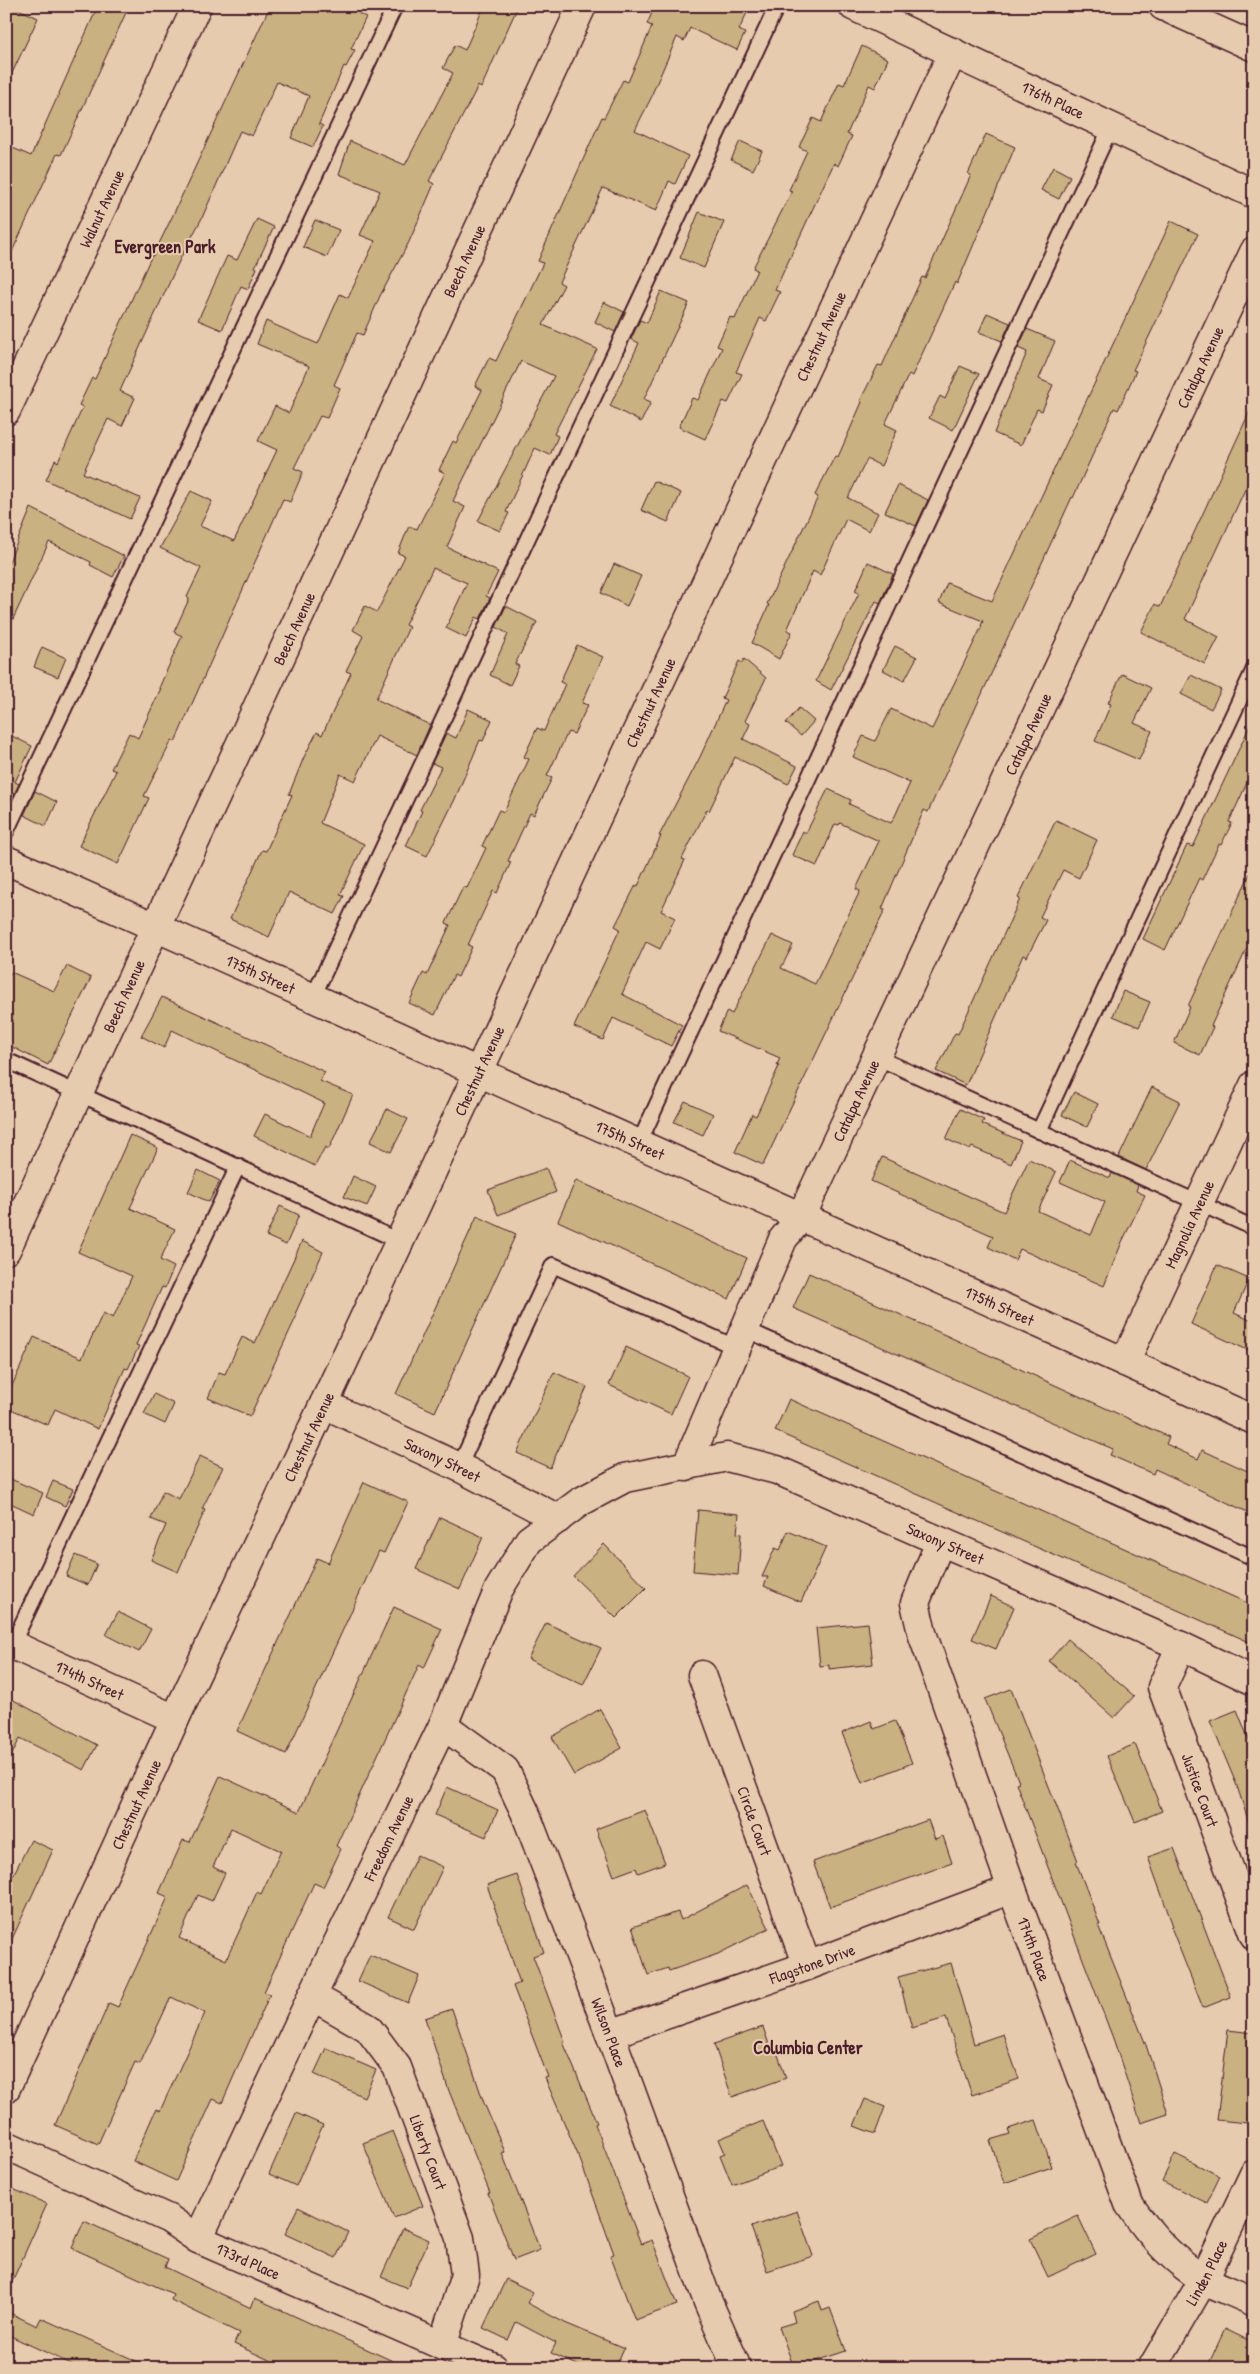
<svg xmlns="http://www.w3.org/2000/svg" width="1260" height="2374" viewBox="0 0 1260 2374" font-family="'Patrick Hand',sans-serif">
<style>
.building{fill:#cab181;stroke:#4a1f2b;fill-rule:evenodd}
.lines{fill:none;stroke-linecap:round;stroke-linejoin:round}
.lane-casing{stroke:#4a1f2b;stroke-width:18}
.street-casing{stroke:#4a1f2b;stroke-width:31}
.secondary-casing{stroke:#4a1f2b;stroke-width:31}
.highway-casing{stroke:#4a1f2b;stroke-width:31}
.lane{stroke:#e7cbae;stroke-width:14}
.street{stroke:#e7cbae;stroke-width:28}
.secondary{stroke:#e7cbae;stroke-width:28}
.highway{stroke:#e7cbae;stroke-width:28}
.labels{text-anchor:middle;stroke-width:4;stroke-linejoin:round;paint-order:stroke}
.street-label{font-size:16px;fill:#4a1f2b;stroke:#e7cbae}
.neighbourhood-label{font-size:18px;font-weight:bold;fill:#4a1f2b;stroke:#e7cbae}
</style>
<rect width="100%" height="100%" fill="#e7cbae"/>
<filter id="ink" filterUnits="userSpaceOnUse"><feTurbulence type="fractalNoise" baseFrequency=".02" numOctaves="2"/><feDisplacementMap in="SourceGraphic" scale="10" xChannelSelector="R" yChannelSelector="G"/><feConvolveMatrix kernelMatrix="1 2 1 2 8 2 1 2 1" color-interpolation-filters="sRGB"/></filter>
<g filter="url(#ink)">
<!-- building -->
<g class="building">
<path d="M98,6H129L61,155L57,154L6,265V145L31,156Z"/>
<path d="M270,6H344L366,17L351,49L355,50L346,67L344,66L319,124L323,126L313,147L291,138L309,96L277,82L252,136L240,131L202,218L181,257L120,391L135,398L122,426L108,419L83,473L140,498L130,519L46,480L55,460L58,462L83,407L79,405L92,378L95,379L152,255L153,256L172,217Z"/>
<path d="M484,6H518L481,88L478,86L429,181L434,184L409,242L380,296L363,335L357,333L334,385L340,388L327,418L320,416L294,468L303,472L290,502L283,499L175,742L172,740L144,796L149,798L118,864L79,846L116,771L111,769L129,733L138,738L161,688H159L182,636L174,632L189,599L187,597L201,568L160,548L191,491L212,501L200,526L234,541L277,450L258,441L275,406L289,413L309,366L257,344L266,321L318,344L340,294L348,298L375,241L360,235L380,191L339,174L350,141L405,165L453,73L443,68L455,45L465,50Z"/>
<path d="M655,6H750L739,30L745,33L737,50L690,28L684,41L677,37L652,94H653L635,130L688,156L675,184L669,181L656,211L603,188L559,282L564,285L543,325L597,349L554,434L558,436L550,455L535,448L506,512L509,513L500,531L478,521L554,376L521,361L453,501L465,507L447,547L498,572L486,596L490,598L480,619L476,617L466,638L446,628L467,583L433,568L405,625L409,627L376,699L430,725L417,755L377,736L355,781L340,774L320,823L364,844L340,895L344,896L335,914L289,892L269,937L230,919L262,850L266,851L292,795L289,794L304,757L317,732L322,735L351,673L346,671L363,636L353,630L365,606L377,612L405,556L398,553L409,526L417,529L445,473L439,470L453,441L456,443L482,390L475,386L489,358L496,361L543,263L538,261L602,117L604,118L623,80L628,82L652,26L647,24Z"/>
<path d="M14,7L38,18L6,86V25Z"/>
<path d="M862,46L888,59L875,88L869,85L847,134L852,136L838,166L834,163L775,290L780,292L766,321L760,318L736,372L742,374L728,403L723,401L705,439L679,427L692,398L698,400L722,348L717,346L730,317L735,319L757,270L753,268L792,191L789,190L807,151L799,147L813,118L821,122L839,83L844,85Z"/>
<path d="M986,134L1015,147L957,284L955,282L912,376L909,374L885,424L897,430L881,466L867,459L848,498L878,513L869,531L846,519L820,575L813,571L787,630L792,632L779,659L752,643L769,605L767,604L818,497L815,495L835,456L838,457L862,402L860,401L878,365L882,366L922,277L925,278L971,175L968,174Z"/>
<path d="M740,141L762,151L753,170L731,160Z"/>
<path d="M1053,167L1070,176L1059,199L1041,190Z"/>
<path d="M699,212L724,222L704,268L680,258Z"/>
<path d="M257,219L274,227L255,267L257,268L248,289L241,286L222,330L198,320L227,256L237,260Z"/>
<path d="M315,220L339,230L327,257L303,247Z"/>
<path d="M1171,221L1198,234L1133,370L1136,371L1118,410L1114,408L1073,498L1072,497L928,812L924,810L882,909L885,910L763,1165L735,1152L752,1114L756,1116L779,1066L777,1065L780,1058L718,1031L727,1011L732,1014L772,935L793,945L781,968L815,984L860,891L856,889L879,841L840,823L839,825L835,824L817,866L792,855L803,831L806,833L828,789L851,800L849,804L891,823L895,816L910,783L853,757L863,736L875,741L891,709L932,729L982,626H981L983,621L939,603L947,583L992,601Z"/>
<path d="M661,291L689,303L644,399L651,402L641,422L610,406L639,343L631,339L640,320L647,323Z"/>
<path d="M604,302L624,312L615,332L595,322Z"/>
<path d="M987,313L1010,323L1002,341L979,332Z"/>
<path d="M1027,329L1055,341L1039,379L1053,385L1042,411L1037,409L1021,445L994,433L1027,352L1018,348Z"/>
<path d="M960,366L979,374L953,430L929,418L940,396L945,399Z"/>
<path d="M1254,402V470L1185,619L1219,637L1205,664L1141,632L1155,604L1160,607Z"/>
<path d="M654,481L681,493L668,522L641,510Z"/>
<path d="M898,485L928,500L916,526L885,512Z"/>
<path d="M31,508L124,556L113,577L90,565L91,562L49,542L6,634V569Z"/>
<path d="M868,562L893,574L880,603L876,601L831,690L816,681L859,593L855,591Z"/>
<path d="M614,564L641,576L627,606L601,593Z"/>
<path d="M506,606L537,622L515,664L519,666L510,685L490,675L508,634L496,627Z"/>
<path d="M577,645L603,657L582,703L588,705L574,734L568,732L547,776L552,778L534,815L530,813L508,861L511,862L497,893L493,891L468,945L472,947L458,977L454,975L435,1015L409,1003L423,973L427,975L450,925L446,923L463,887L467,888L486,848L482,846L499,810L504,812L529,759L524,757L537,728L544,731L565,684L560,682Z"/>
<path d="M895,646L917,657L904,681L883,670Z"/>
<path d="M42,647L66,658L58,677L34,667Z"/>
<path d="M744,659L766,678L745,721L750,724L743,739L797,766L788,784L735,757L709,811L707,809L682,859L685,860L661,911L675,918L660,949L646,942L622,994L682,1025L671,1046L613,1018L603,1040L574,1027L620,929L615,926L636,885L638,886L661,836H659L700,757L726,700L722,698L739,661L742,663Z"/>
<path d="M1122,674L1151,688L1134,723L1152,731L1139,760L1095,741L1111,704L1108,703Z"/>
<path d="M1191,675L1221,690L1211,709L1181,694Z"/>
<path d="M799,708L814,721L801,736L786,723Z"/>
<path d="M468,709L492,720L483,741L480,740L455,799L427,856L406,846L422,811L420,810L441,767L432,763L446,733L456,738Z"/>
<path d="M1254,717V768L1229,822L1232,823L1221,845L1219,844L1202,880L1199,878L1165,950L1143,939L1187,845L1193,847Z"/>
<path d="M6,733L32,746L15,782L19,784L8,807Z"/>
<path d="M35,791L57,802L46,826L24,815Z"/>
<path d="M1056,820L1097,840L1079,878L1063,870L1040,917L1046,920L1027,957L1023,955L966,1085L936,1071L955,1033L958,1034L1020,899L1018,898Z"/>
<path d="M1254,865V933L1211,1026L1213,1027L1200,1055L1174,1043L1190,1007L1188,1006Z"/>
<path d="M67,966L91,978L48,1065L6,1044V984L11,972L54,991Z"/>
<path d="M1123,991L1150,1002L1139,1027L1113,1016Z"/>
<path d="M162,997L325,1072L320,1081L353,1095L329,1149L325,1147L315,1166L254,1136L265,1114L310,1136L324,1103L172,1030L164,1048L141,1036Z"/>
<path d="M1152,1087L1180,1101L1146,1170L1119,1157Z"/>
<path d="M1074,1092L1098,1104L1087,1127L1062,1115Z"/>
<path d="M685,1101L713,1114L703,1135L674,1122Z"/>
<path d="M387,1109L408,1119L391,1152L370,1142Z"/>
<path d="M960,1109L984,1120L982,1124L1021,1141L1011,1164L972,1147L970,1150L946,1139Z"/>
<path d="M130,1135L158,1148L130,1208L175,1229L160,1260L174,1267L165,1288L162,1287L136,1345L139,1346L128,1369L125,1368L98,1429L55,1409L48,1425L6,1407V1399L34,1337L82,1358L103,1313L113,1318L132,1276L78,1252Z"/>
<path d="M882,1157L1004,1212L1029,1159L1056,1172L1038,1211L1091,1235L1105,1202L1060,1182L1070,1160L1110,1178L1112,1173L1138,1185L1136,1191L1145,1195L1122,1242L1104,1286L1020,1249L1015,1260L988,1247L993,1236L871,1181Z"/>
<path d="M546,1168L556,1192L498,1215L488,1190Z"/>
<path d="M198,1170L220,1181L209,1202L188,1192Z"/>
<path d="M353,1176L376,1187L367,1206L344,1197Z"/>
<path d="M576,1180L747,1258L729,1299L558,1221Z"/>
<path d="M280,1206L299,1215L286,1245L266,1236Z"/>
<path d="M477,1216L516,1234L435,1412L396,1394Z"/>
<path d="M302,1241L323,1252L295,1314L297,1315L250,1416L208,1398L219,1372L225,1374L242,1337L255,1343Z"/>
<path d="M1217,1265L1249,1279L1234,1313L1254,1322V1353L1191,1324Z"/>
<path d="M809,1273L1169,1437L1166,1444L1198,1459L1202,1450L1254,1474V1515L1155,1469L1153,1474L1110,1455L1113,1449L793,1308Z"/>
<path d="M626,1347L688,1376L671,1414L609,1385Z"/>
<path d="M554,1372L587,1387L550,1468L517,1453Z"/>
<path d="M154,1394L174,1404L165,1424L144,1414Z"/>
<path d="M789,1399L1254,1606V1644L775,1431Z"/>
<path d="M200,1456L223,1467L202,1509L205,1510L178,1572L151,1560L166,1525L151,1519L163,1491L179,1499Z"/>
<path d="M6,1477L43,1493L34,1514L6,1501Z"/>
<path d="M53,1481L73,1489L65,1506L46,1497Z"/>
<path d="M364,1482L408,1502L384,1553L379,1551L286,1754L237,1731L317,1558L328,1563Z"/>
<path d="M698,1510L739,1514L737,1533L741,1534L738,1575L693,1571Z"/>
<path d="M440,1517L483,1537L460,1589L416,1569Z"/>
<path d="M788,1531L826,1547L801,1602L764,1586L768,1577H762L775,1548L780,1550Z"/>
<path d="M604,1544L646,1588L616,1618L573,1576Z"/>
<path d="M75,1555L97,1564L88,1585L66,1576Z"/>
<path d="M991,1596L1014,1607L996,1649L972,1639Z"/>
<path d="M394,1607L442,1629L424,1668L419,1665L336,1846L341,1849L323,1887L314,1883L264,1992L270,1994L222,2103L213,2099L176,2181L133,2161L156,2109L160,2111L205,2013L171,1997L140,2064L135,2062L98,2144L55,2125L109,2003L118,2007L168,1897L159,1893L183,1840L190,1842L220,1776L299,1812ZM231,1828L281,1851L261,1894L257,1892L226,1960L179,1938L198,1895L212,1901L225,1873L213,1867Z"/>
<path d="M118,1612L151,1629L139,1652L106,1635Z"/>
<path d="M546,1623L601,1648L583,1685L528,1659Z"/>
<path d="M868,1623L873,1664L829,1669V1665L820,1666L816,1628Z"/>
<path d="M1068,1639L1134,1696L1114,1718L1049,1661Z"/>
<path d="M1011,1689L1078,1861L1076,1862L1100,1925H1098L1146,2045L1168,2114L1141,2123L1114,2041L1016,1783L1019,1782L985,1699Z"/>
<path d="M6,1696L97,1745L84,1770L20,1738L6,1767Z"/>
<path d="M600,1709L622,1748L574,1775L552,1737Z"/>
<path d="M1237,1710L1254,1752V1825L1250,1826L1237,1786L1210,1721Z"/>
<path d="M871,1721L874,1729L895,1721L912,1763L862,1783L842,1733Z"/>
<path d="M1135,1744L1162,1811L1135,1822L1107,1756Z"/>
<path d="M447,1787L498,1810L486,1837L435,1815Z"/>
<path d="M645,1810L665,1863L638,1873L636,1868L614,1876L596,1829Z"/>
<path d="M928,1820L935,1839L943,1836L952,1863L830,1907L813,1862Z"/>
<path d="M31,1840L53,1850L6,1952V1889Z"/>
<path d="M1174,1848L1231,1997L1203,2008L1171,1927L1173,1926L1148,1857Z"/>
<path d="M417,1855L443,1867L414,1929L388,1917Z"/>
<path d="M517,1875L544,1952L533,1956L565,2042H563L597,2123L595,2124L641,2244L652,2240L677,2305L635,2320L610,2255L614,2254L581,2162L545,2078L548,2077L513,1986L520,1983L487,1885Z"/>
<path d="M747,1885L769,1928L718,1954L669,1971L668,1968L648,1975L632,1927L678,1912L681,1920Z"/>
<path d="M370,1955L419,1976L408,2003L358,1981Z"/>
<path d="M951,1963L974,2044L1003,2034L1019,2079L972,2095L946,2018L912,2028L898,1977Z"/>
<path d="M452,2009L484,2103L505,2152L502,2153L540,2250L514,2260L488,2193H490L449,2091L425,2018Z"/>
<path d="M763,2027L772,2053L777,2052L786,2078L732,2097L714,2044Z"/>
<path d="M1228,2030L1254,2033V2066L1247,2123L1217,2120Z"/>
<path d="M326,2048L376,2070L364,2097L314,2074Z"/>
<path d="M865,2099L885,2107L875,2134L854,2126Z"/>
<path d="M296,2113L323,2125L296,2186L269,2174Z"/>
<path d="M1036,2120L1052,2167L1004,2183L990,2140L1010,2134L1008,2129Z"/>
<path d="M763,2121L781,2166L732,2185L720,2155L725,2153L719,2139Z"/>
<path d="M393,2131L423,2206L394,2218L363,2143Z"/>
<path d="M1175,2154L1220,2176L1207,2203L1162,2181Z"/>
<path d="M13,2189L47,2204L6,2295V2204Z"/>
<path d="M298,2207L348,2232L336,2258L285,2234Z"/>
<path d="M797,2211L813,2256L767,2271L751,2227Z"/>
<path d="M1078,2216L1096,2254L1048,2277L1030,2239Z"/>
<path d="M84,2221L168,2259L165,2267L251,2308L255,2298L408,2368H287L234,2344L239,2333L171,2300L173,2294L72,2248Z"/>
<path d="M403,2228L429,2240L407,2288L381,2277Z"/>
<path d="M506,2279L533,2292L527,2303L565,2323L624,2348L615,2368H584L551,2353L556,2343L516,2322L508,2340L483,2328Z"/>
<path d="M819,2301L822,2311L830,2308L846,2351L794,2368L779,2327L795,2322L792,2311Z"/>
<path d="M6,2311L37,2326L41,2318L152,2368H80L6,2334Z"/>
<path d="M1225,2329L1254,2343V2368H1219L1209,2363Z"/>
</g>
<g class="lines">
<!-- lane casing -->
<g class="lane-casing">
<g id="lane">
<path d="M6,832L395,6"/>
<path d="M313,997L777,6"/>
<path d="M876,1057L1254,1228"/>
<path d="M6,1060L399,1241"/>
<path d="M1039,1131L1254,669"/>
<path d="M639,1143L1111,127"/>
<path d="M745,1329L1254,1558"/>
<path d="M459,1467L553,1265L737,1348"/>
<path d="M12,1645L238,1166"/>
</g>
</g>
<!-- street casing -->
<g class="street-casing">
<g id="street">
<path id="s1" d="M853,6L1254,194"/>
<path id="s2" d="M6,411L197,6"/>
<path id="s3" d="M6,1250L582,6"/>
<path id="s4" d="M1125,1362L1254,1085"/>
<path id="s5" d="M324,1404L459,1467L558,1519"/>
<path id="s6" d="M686,1467L783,1239L801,1217L1254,252"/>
<path id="s7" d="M940,1542L915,1603L922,1633L1012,1889L1129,2204C1149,2234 1174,2262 1205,2280C1220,2288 1238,2294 1254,2302"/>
<path id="s8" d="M6,1642L175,1719"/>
<path id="s9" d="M1181,1646L1162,1687L1254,1935"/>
<path id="s10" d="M702,1675L807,1966"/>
<path id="s11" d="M443,1725L505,1770L525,1812L610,2034L708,2302L737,2368"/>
<path id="s12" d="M312,1996L368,2028L397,2067L460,2238L465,2275L442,2346"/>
<path id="s13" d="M610,2034L807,1966L1012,1889"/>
<path id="s14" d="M6,2088L175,1719L324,1404L953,52"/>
<path id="s15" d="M6,2145L169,2219L198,2239L494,2368"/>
<path id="s16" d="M198,2239L312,1996L443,1725L499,1589L529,1540L580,1502L625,1478L727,1457L777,1470L1181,1646L1254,1681"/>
<path id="s17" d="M1152,2368L1204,2279L1254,2174"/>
</g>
</g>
<!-- secondary casing -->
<g class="secondary-casing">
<g id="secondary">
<path id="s18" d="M6,860L1254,1420"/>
</g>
</g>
<!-- highway casing -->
<g class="highway-casing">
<path id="highway" d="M1163,6L1254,47"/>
</g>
<!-- lane -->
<use href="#lane" class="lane"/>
<!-- street -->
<use href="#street" class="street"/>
<!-- secondary -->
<use href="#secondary" class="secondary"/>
<!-- highway -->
<use href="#highway" class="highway"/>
</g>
</g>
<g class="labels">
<!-- street labels -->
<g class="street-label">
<text dy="6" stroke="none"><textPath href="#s1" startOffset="221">176th Place</textPath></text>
<text dy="6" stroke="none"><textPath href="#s2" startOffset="224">Walnut Avenue</textPath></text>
<text dy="6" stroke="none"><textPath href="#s3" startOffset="1090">Beech Avenue</textPath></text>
<text dy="6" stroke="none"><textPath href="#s14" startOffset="1932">Chestnut Avenue</textPath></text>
<text dy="6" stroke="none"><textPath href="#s6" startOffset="1215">Catalpa Avenue</textPath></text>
<text dy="6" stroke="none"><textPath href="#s3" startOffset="685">Beech Avenue</textPath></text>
<text dy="6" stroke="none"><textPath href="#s14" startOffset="1528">Chestnut Avenue</textPath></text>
<text dy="6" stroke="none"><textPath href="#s6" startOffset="810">Catalpa Avenue</textPath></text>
<text dy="6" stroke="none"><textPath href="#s18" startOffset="279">175th Street</textPath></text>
<text dy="6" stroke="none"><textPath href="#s3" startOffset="280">Beech Avenue</textPath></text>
<text dy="6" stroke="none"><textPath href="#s14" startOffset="1122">Chestnut Avenue</textPath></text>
<text dy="6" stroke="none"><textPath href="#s6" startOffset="405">Catalpa Avenue</textPath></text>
<text dy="6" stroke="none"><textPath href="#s18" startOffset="684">175th Street</textPath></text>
<text dy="6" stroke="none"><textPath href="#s4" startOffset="152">Magnolia Avenue</textPath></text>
<text dy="6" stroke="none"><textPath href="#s18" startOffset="1089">175th Street</textPath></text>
<text dy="6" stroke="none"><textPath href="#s14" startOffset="718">Chestnut Avenue</textPath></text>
<text dy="6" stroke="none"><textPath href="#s5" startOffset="131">Saxony Street</textPath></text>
<text dy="6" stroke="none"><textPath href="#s16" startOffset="1228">Saxony Street</textPath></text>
<text dy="6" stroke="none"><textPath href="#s8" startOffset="92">174th Street</textPath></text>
<text dy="6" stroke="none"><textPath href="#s9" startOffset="155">Justice Court</textPath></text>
<text dy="6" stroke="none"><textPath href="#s14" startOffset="312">Chestnut Avenue</textPath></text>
<text dy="6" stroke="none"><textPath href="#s10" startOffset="155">Circle Court</textPath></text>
<text dy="6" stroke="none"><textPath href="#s16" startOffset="444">Freedom Avenue</textPath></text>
<text dy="6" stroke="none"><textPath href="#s7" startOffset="432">174th Place</textPath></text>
<text dy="6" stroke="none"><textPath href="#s13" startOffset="214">Flagstone Drive</textPath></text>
<text dy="6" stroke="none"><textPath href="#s11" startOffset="359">Wilson Place</textPath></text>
<text dy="6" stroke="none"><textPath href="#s12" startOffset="204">Liberty Court</textPath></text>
<text dy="6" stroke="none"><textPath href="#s15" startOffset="269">173rd Place</textPath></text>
<text dy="6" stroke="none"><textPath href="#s17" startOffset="110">Linden Place</textPath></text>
</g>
<!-- neighbourhood labels -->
<g class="neighbourhood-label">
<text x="165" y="253">Evergreen Park</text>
<text x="808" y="2054">Columbia Center</text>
</g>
</g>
<!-- margin -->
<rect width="1260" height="2374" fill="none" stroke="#e7cbae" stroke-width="25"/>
<rect x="12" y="12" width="1235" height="2349" fill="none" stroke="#4a1f2b" stroke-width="2" filter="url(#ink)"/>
</svg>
